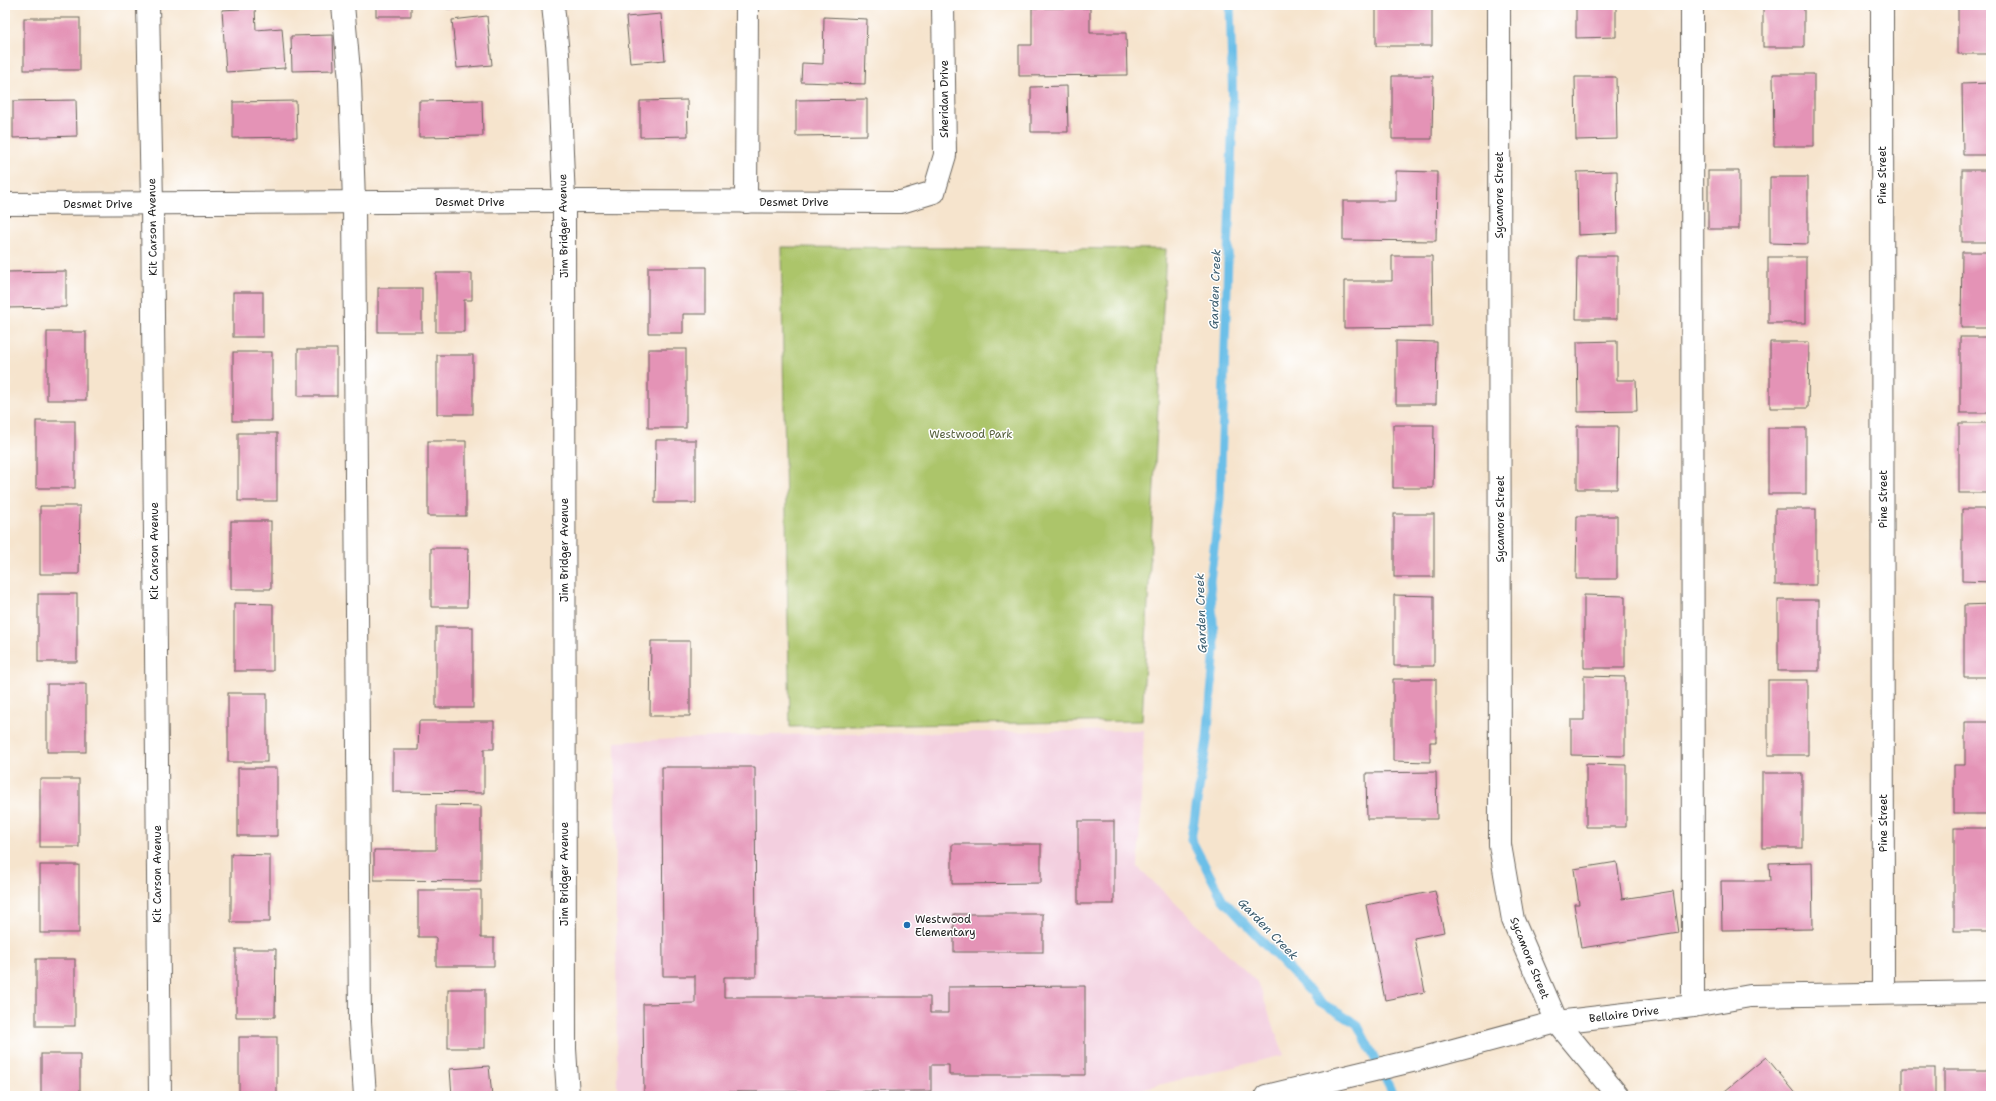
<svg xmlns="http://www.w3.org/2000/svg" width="1996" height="1101" viewBox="0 0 1996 1101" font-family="'Shantell Sans',sans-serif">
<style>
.built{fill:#f3cfdf}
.green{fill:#acc56b;stroke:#647044}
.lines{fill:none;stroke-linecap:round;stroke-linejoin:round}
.stream{stroke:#6cbfe8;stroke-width:9}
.building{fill:#e493b6}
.minor-casing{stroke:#68625a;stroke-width:24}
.minor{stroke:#fff;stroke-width:22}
.poi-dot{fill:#1f6fb2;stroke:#fff;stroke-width:1.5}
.labels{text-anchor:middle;stroke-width:3;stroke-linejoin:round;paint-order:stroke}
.street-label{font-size:11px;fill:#1c1c1c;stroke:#fff}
.park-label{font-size:11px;fill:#56603c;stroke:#fff}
.poi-label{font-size:11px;fill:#1c1c1c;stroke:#fff;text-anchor:start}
.water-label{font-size:12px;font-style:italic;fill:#3c5d6e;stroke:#fff}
</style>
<rect width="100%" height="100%" fill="#fff"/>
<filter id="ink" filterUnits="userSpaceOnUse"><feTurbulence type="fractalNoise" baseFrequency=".025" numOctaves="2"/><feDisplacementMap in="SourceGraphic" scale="8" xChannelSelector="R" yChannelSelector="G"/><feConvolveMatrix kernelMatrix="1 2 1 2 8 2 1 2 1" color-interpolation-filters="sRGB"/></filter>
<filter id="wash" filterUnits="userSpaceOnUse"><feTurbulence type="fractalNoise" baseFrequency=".012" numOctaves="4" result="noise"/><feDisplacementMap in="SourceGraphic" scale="16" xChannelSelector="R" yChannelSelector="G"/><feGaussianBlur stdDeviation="0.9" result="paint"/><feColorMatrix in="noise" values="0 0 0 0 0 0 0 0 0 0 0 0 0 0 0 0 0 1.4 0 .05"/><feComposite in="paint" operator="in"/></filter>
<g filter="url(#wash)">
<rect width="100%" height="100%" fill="#f6e4cd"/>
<!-- built -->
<path class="built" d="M1144,730L1138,867L1258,983L1284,1055L1112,1096H617L615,742L760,735Z"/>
<!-- green -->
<path class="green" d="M781,247L1166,249L1142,721L790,727Z"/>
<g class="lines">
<!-- stream -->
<path class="stream" d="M1230,5L1233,107L1220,499L1210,581L1215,648L1207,740L1191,839L1223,900L1320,1002L1357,1024L1394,1096"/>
</g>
<g id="blocks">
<!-- building -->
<g class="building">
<rect x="376" y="5" width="35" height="11"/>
<path d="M447,5H474V6L447,9Z"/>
<path d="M1432,5V46H1376V6Z"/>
<path d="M1576,5H1616V37L1576,38Z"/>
<rect x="1763" y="5" width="41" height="42"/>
<rect x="1958" y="5" width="33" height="49"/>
<path d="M255,8L256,30L282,28L285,68L226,72L222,10Z"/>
<path d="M1032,8H1090V33H1126L1127,75L1019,76V45H1032Z"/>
<path d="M661,14L665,60L630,63L626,17Z"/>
<path d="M487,16L492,65L457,68L452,20Z"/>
<path d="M824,17L867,19L865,84L801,82L802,63L823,64Z"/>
<rect x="24" y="18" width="56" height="52"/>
<path d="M333,35L334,70L292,71L291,36Z"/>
<path d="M1773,74H1814V146H1774Z"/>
<path d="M1392,76H1433L1432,139H1392Z"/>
<path d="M1575,77H1616L1617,139L1576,140Z"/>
<path d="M1991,83V155H1963L1962,84Z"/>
<path d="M1067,86L1068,132H1031V87Z"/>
<path d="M867,99V135L796,136V100Z"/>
<path d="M76,100L77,136L13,138V101Z"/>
<path d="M482,100L483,136L419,137V101Z"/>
<path d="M687,100L688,136L640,137V101Z"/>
<path d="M296,101L297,137L233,138V102Z"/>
<rect x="1962" y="170" width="29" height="72"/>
<path d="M1396,171L1437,172L1436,241L1343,240V201H1396Z"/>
<path d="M1617,171L1618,233L1578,235L1577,172Z"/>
<rect x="1708" y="171" width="31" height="58"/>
<path d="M1770,177H1808V244L1770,243Z"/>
<path d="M1962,252H1991V328H1961Z"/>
<path d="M1392,256H1432L1433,327L1344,328V281H1392Z"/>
<path d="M1577,256H1617V319H1576Z"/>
<rect x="1768" y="257" width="38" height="66"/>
<path d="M648,267H706V314H683V333H648Z"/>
<path d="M66,271V307L5,308V272Z"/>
<path d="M436,273H472V300H464V332H436Z"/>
<rect x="378" y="288" width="44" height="44"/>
<rect x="233" y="292" width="30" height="45"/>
<rect x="47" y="332" width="39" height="68"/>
<rect x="1960" y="337" width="31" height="76"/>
<path d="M1396,341L1437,342L1436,404H1396Z"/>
<path d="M1617,341V380H1636L1637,411L1578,412L1577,342Z"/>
<path d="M1770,342H1809L1808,408H1770Z"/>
<rect x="298" y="349" width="39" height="47"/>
<rect x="648" y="349" width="38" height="79"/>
<rect x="233" y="352" width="39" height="69"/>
<rect x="437" y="355" width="36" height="59"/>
<rect x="36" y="421" width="39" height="67"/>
<rect x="1959" y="423" width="32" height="70"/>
<path d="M1393,425H1434L1433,488H1393Z"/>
<path d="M1577,426H1618L1617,489H1577Z"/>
<rect x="1768" y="428" width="38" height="66"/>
<rect x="238" y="433" width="39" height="68"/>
<path d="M656,440H696V503H655Z"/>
<rect x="428" y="441" width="38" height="75"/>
<path d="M40,506H80L79,574H40Z"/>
<rect x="1775" y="509" width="41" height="76"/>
<path d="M1962,509H1991V582L1962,581Z"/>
<rect x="1394" y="514" width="40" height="63"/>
<path d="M1577,516H1617V579H1576Z"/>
<rect x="231" y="521" width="40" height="68"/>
<path d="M431,548H468L467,607H431Z"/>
<rect x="38" y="594" width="39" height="68"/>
<path d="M1394,595L1434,596V666H1394Z"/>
<path d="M1584,595L1625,596V668H1584Z"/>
<rect x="1778" y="600" width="41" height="71"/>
<path d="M234,603L273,604V671H234Z"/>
<path d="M1991,604V677H1964V605Z"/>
<rect x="436" y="627" width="37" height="81"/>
<path d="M651,641H690V716H650Z"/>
<path d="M1584,676L1625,677V756L1571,755V720H1584Z"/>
<path d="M1393,679H1436V742H1430V762L1393,761Z"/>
<rect x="1768" y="680" width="40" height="75"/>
<rect x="47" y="684" width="39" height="68"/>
<rect x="228" y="693" width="39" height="69"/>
<path d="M419,721H494V749H484V793L393,792V750H418Z"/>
<path d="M1965,722H1991V814H1954V765H1965Z"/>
<path d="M1586,764L1626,765V827H1586Z"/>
<path d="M662,767H755L756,977H724V997H930V1013H948V987L1085,986V1075H949V1065H931V1091L713,1092V1096H644L643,1004L695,1003V976H663Z"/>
<rect x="238" y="768" width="39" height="68"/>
<path d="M1436,772L1437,819H1367L1366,773Z"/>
<rect x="1762" y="773" width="40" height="75"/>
<rect x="40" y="779" width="39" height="68"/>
<path d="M436,805L481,806V881L374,880V850H436Z"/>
<rect x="1078" y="821" width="36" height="83"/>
<rect x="1954" y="828" width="37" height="103"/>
<path d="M952,844H1041V883L952,884Z"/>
<path d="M231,854L270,855V922H231Z"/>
<path d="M1617,862L1622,899L1673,891L1679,933L1581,948L1574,904H1579L1574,869Z"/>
<path d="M1812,862L1813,929L1722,930L1721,881H1770L1769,863Z"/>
<rect x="40" y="865" width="39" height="68"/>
<path d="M418,890H481V938H494V966H436V937H418Z"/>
<path d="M1435,891L1444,932L1414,938L1425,992L1385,1000L1366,905Z"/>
<rect x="954" y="914" width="89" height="38"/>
<path d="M236,949H276L275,1017H236Z"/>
<rect x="36" y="959" width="39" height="67"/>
<rect x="448" y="989" width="37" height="59"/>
<rect x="239" y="1037" width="38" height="59"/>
<rect x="41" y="1054" width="39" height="42"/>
<path d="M1766,1057L1798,1096H1730L1725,1091Z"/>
<path d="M489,1066L492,1096H452L450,1069Z"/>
<rect x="1902" y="1068" width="33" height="28"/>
<rect x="1944" y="1070" width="47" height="26"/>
</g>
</g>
</g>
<g filter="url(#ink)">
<use href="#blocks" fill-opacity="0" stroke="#68625a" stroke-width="1"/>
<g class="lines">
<!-- minor casing -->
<g class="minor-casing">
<g id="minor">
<path d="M148,5L152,204L160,1096"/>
<path d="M343,5L350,81L354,202L360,1022L365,1096"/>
<path d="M553,5L558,54L564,201L565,1049L568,1096"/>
<path d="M1499,5L1500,845L1513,920L1557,1022L1618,1096"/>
<path d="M1692,5L1693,1006"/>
<path d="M1882,5L1883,993"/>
<path d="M746,202L747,5"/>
<path d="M5,204L564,201L901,202L934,192L945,155L943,5"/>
<path d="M1266,1096L1420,1059L1557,1022L1693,1006L1750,996L1991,992"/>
</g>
</g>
<!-- minor -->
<use href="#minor" class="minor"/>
</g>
</g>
<!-- markers -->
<circle class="poi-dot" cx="907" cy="925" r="4"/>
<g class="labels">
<!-- street labels -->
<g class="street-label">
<text transform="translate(944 99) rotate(-90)" y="4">Sheridan Drive</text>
<text transform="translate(1882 175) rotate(-90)" y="4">Pine Street</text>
<text transform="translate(1499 195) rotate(-90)" y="4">Sycamore Street</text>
<text x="470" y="206">Desmet Drive</text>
<text x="794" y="206">Desmet Drive</text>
<text x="98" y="208">Desmet Drive</text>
<text transform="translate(563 226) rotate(-91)" y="4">Jim Bridger Avenue</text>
<text transform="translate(152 227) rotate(-91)" y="4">Kit Carson Avenue</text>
<text transform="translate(1883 499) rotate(-90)" y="4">Pine Street</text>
<text transform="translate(1500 519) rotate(-90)" y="4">Sycamore Street</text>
<text transform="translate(564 550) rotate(-90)" y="4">Jim Bridger Avenue</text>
<text transform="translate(154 551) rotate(-90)" y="4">Kit Carson Avenue</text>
<text transform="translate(1883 823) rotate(-90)" y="4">Pine Street</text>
<text transform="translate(157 874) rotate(-90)" y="4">Kit Carson Avenue</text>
<text transform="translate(564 874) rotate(-90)" y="4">Jim Bridger Avenue</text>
<text transform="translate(1530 958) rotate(68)" y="4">Sycamore Street</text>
<text transform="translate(1624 1014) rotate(-7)" y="4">Bellaire Drive</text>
</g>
<!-- park labels -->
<g class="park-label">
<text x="971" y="438">Westwood Park</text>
</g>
<!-- poi labels -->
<g class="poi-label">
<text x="915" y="923">Westwood<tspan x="915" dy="13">Elementary</tspan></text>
</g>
<!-- water labels -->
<g class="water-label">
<text transform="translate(1215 289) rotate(-88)" y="4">Garden Creek</text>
<text transform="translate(1201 613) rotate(-92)" y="4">Garden Creek</text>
<text transform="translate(1268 929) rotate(46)" y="4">Garden Creek</text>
</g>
</g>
<!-- margin -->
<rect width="1996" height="1101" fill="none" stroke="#fff" stroke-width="20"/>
</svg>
